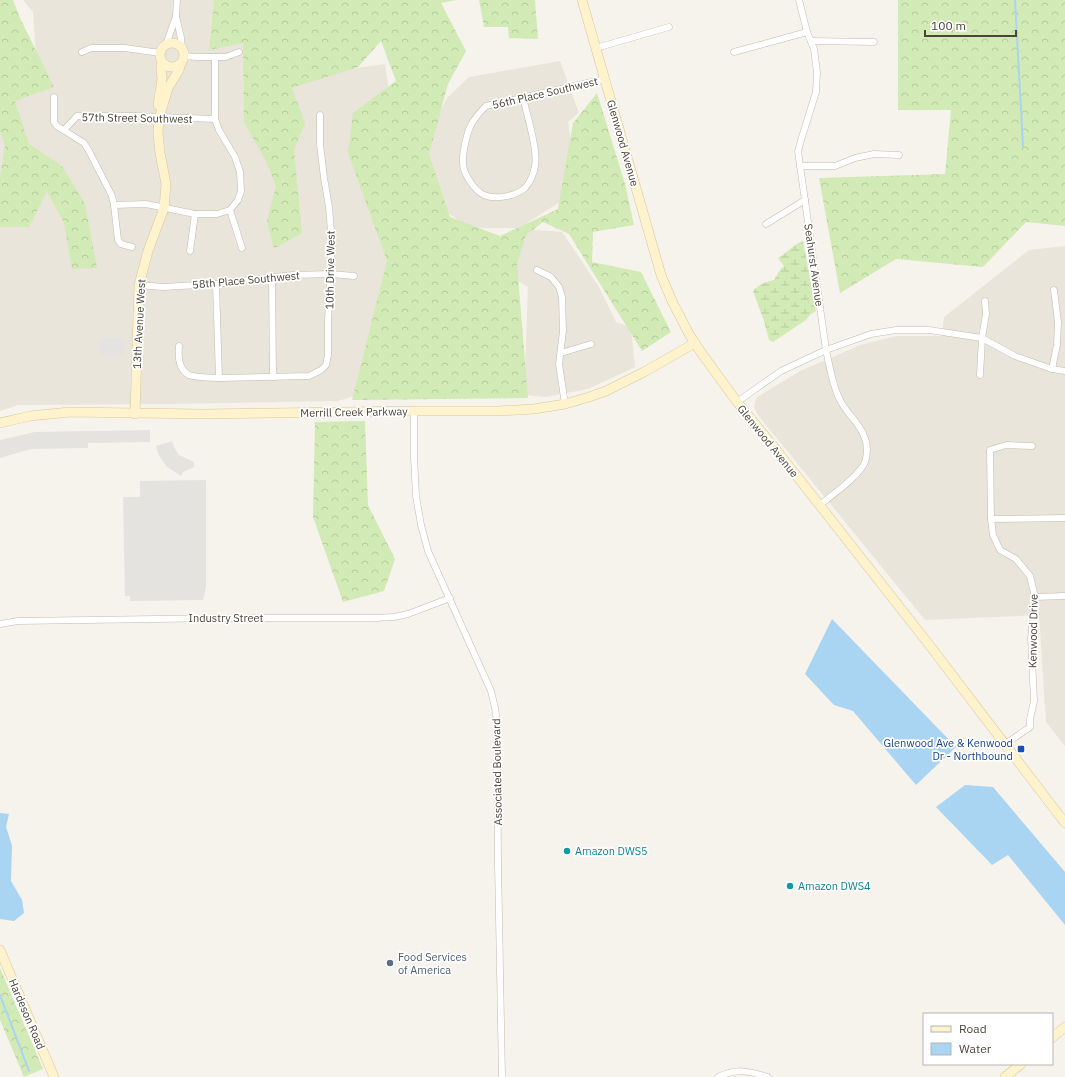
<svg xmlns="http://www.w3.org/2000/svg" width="1065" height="1077" viewBox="0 0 1065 1077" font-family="'IBM Plex Sans',sans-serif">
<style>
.residential{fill:#eae5da}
.forest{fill:url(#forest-crowns)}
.wetland{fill:url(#wetland-marsh)}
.parking{fill:#e5e3e0}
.water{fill:#a9d4f2}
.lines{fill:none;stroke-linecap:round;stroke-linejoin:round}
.stream{stroke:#a9d4f2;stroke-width:2}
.street-casing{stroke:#c2bbae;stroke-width:7}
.secondary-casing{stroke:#d6c79b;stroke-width:10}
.street{stroke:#fff;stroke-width:6}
.secondary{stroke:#fff3cd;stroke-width:9}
.transit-dot{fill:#1a4fb4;stroke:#fff;stroke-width:1.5}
.culture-dot{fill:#0f9aa8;stroke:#fff;stroke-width:1.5}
.service-dot{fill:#5c6f8a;stroke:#fff;stroke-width:1.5}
.labels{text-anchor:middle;stroke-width:3.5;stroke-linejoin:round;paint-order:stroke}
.street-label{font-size:11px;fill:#4b4439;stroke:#fff}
.transit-label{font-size:11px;fill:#164399;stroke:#fff;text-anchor:end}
.culture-label{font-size:11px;fill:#0d838f;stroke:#fff;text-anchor:start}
.service-label{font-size:11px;fill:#4e5e75;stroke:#fff;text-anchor:start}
</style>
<defs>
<pattern id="forest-crowns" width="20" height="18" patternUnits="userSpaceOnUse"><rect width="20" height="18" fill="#d2eab5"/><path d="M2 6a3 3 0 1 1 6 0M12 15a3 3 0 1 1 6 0" fill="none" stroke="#b6ca9c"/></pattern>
<pattern id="wetland-marsh" width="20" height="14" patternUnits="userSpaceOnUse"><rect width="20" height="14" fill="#d2eab5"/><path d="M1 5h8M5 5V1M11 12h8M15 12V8" fill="none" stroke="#b6ca9c"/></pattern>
</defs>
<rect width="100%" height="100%" fill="#f6f3ec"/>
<!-- residential -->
<g class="residential">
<path d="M23,0H219L257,35L289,77L385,64L390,98L396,264L364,393L338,401L163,404L18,405L0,411V85L38,84L33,12Z"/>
<path d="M560,61L579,113L568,122L573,153L563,200L519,228H469L437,205L422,149L447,98L469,77Z"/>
<path d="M524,229L562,232L599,287L616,322L631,327L635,367L588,389L546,397L524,395L528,287L511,277Z"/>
<path d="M1065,246V746L1046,722L1039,615L925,620L757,414L754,406L756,398L800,371L860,345L896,336H942L944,317L1029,250Z"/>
</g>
<!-- forest -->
<g class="forest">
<path d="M0,0H13L20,18L54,87L15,101L29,144L62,166L85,204L97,268L72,269L64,223L47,191L29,227H0V176L5,145L0,131Z"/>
<path d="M214,0H456L441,3L466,51L448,84L429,154L450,217L500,236L558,209L573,123L597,93L625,184L634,225L593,232L592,262L641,272L671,332L642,351L569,234L543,222L526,235L517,264L528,398L352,400L387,261L348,153L353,113L396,81L381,41L358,67L292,88L305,123L294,150L302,233L274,249L267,221L276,186L266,161L244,122L243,43L209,50Z"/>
<path d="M479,0H535L538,39L509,38L508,27H484Z"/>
<path d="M898,0H1065V226L1026,222L983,267L896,259L840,293L819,178L945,174L951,110H898Z"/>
<path d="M365,421L368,505L395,559L384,591L343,602L313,517L315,422Z"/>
<path d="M0,968L43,1069L24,1077L0,1020Z"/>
</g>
<!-- wetland -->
<path class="wetland" d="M803,241L816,311L811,314L806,320L773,342L769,340L764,321L753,291C759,284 765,282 774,280L780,270L784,266L778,258C787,253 794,244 803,241Z"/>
<!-- parking -->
<g class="parking">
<path d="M100,338H124V355H99Z"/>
<path d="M150,430V442L88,443V448L31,449L0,458V440L35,432Z"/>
<path d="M172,441L175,449L179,455L194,462V467L183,472L181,476L167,467L158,454L156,446Z"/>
<path d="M206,480V587L203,600L130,601V596H125L123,497H140V481Z"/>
</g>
<!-- water -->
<g class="water">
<path d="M832,619L956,747L916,785L853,711L834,705L805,674Z"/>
<path d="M965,785L993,787L1065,872V925L1008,855L992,865L936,807Z"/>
<path d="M0,813L9,814L6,827L12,846L11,881L22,900L24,913L14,921L0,919Z"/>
</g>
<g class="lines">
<!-- stream -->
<g class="stream">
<path d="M1015,0L1023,146"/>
<path d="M0,995L29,1071"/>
</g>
<!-- street casing -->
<g class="street-casing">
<g id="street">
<path d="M799,0L807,32L814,49L817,72L816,92L802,137L798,151L826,350C830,367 832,385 840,400C846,413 859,422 864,436C868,444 868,458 863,466C852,482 834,493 820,505"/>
<path d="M176,16L181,38L182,50"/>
<path d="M811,41L874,42"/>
<path d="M166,45L176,16L177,0"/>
<path d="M596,48L669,27"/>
<path d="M82,52L91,48H125L160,53"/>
<path d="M734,52L807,32"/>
<path d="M183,56L197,57H226L239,52"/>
<path d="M215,57V119L219,130L235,157L240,172L241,191L238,200L230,210L242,248"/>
<path d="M54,97V122L57,126L84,143L89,151L112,196L114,205L118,240L121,244L132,247"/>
<path d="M523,97C527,116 538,149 535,166C534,173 530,183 525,188C516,196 495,200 484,195C475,191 463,174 463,163C462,155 467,132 471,125C475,117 480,112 486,106L605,79"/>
<path d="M64,130L77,116H133L215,119"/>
<path d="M800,166H835L855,158L874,154L899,155"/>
<path d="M114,205L146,204L195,214H217L230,210"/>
<path d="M766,224L805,200"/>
<path d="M190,251L195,214"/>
<path d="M537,270L551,277L559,287L562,297L563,331L559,364L565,404"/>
<path d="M272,277L273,377"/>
<path d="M216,284L219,378"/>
<path d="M139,285L163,287L216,284L293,275L331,274L354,276"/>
<path d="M179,346C178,356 179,370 189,375C194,377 212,378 219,378L309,376L321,370L326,365L328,355V321L332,243L329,207L324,178L320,144V115"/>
<path d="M561,353L591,344"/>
<path d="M1052,369L1057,345L1058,322L1054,290"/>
<path d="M980,375L982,338L986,314L985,301"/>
<path d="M737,402L781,371L826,350L871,334L896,330H929L982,338L1015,356L1052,369L1065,371"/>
<path d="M414,411V457L416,496L421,525L428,551L491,691L495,708L497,722L498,863L502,1077"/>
<path d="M991,519L1065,518"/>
<path d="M1035,597L1065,596"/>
<path d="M0,624L18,621L225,618H375L394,617L408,614L450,598"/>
<path d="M1004,745L1030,727V719L1034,701L1031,638L1035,597L1030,576L1016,559L1000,550L993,535L991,519L990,450L1006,445L1032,446"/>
<path d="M718,1077C737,1068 748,1071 768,1077"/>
</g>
</g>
<!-- secondary casing -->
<g class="secondary-casing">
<g id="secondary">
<path d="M582,0L661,275L672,301L689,334L700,351L737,402L774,447L927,642L1065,823"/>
<circle cx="172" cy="55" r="12"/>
<path d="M158,105L162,79L161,69L162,62"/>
<path d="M135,414L139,285L148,251L164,208L166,184L160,153L158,133L159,118L168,88L179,70L181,63"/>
<path d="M0,423L30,416L70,412L202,414L414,411H498L534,409L565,404L589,397L606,391L644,372L695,343"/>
<path d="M0,950L54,1077"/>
<path d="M1052,1038L1065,1027"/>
<path d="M1005,1077L1021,1064"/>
</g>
</g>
<!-- street -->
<use href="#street" class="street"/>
<!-- secondary -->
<use href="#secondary" class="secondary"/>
</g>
<!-- markers -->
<rect class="transit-dot" x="1017" y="745" width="8" height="8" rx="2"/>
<g class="culture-dot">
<circle cx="567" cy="851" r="4"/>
<circle cx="790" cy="886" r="4"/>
</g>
<circle class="service-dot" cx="390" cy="963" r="4"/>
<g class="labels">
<!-- street labels -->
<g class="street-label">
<text transform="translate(545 93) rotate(-13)" y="4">56th Place Southwest</text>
<text transform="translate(137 118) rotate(1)" y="4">57th Street Southwest</text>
<text transform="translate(623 143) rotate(74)" y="4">Glenwood Avenue</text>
<text transform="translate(814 265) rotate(82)" y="4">Seahurst Avenue</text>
<text transform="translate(330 270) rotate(-89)" y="4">10th Drive West</text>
<text transform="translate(246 280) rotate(-5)" y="4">58th Place Southwest</text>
<text transform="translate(139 324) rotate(-87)" y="4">13th Avenue West</text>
<text transform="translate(354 412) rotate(-1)" y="4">Merrill Creek Parkway</text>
<text transform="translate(768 441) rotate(51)" y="4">Glenwood Avenue</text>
<text x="226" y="622">Industry Street</text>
<text transform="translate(1033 631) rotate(-89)" y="4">Kenwood Drive</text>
<text transform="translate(497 772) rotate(-91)" y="4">Associated Boulevard</text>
<text transform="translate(27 1014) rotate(67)" y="4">Hardeson Road</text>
</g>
<!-- transit labels -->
<g class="transit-label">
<text x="1013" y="747">Glenwood Ave &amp; Kenwood<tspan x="1013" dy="13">Dr - Northbound</tspan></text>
</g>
<!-- culture labels -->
<g class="culture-label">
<text x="575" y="855">Amazon DWS5</text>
<text x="798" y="890">Amazon DWS4</text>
</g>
<!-- service labels -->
<g class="service-label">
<text x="398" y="961">Food Services<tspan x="398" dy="13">of America</tspan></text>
</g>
</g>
<!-- legend -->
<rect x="923" y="1013" width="130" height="52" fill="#ffffff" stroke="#b7b4b0"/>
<rect x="931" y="1026" width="20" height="6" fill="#fff3cd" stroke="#b7b4b0"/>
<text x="959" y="1033" font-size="12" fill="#4b4439">Road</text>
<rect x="931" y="1043" width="20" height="12" fill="#a9d4f2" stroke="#b7b4b0"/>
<text x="959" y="1053" font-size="12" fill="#4b4439">Water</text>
<!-- scale -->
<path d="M925 30v6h91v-6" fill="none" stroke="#4b4439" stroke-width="2"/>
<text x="931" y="30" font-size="12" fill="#4b4439" stroke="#ffffff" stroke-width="3" paint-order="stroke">100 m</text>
</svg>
